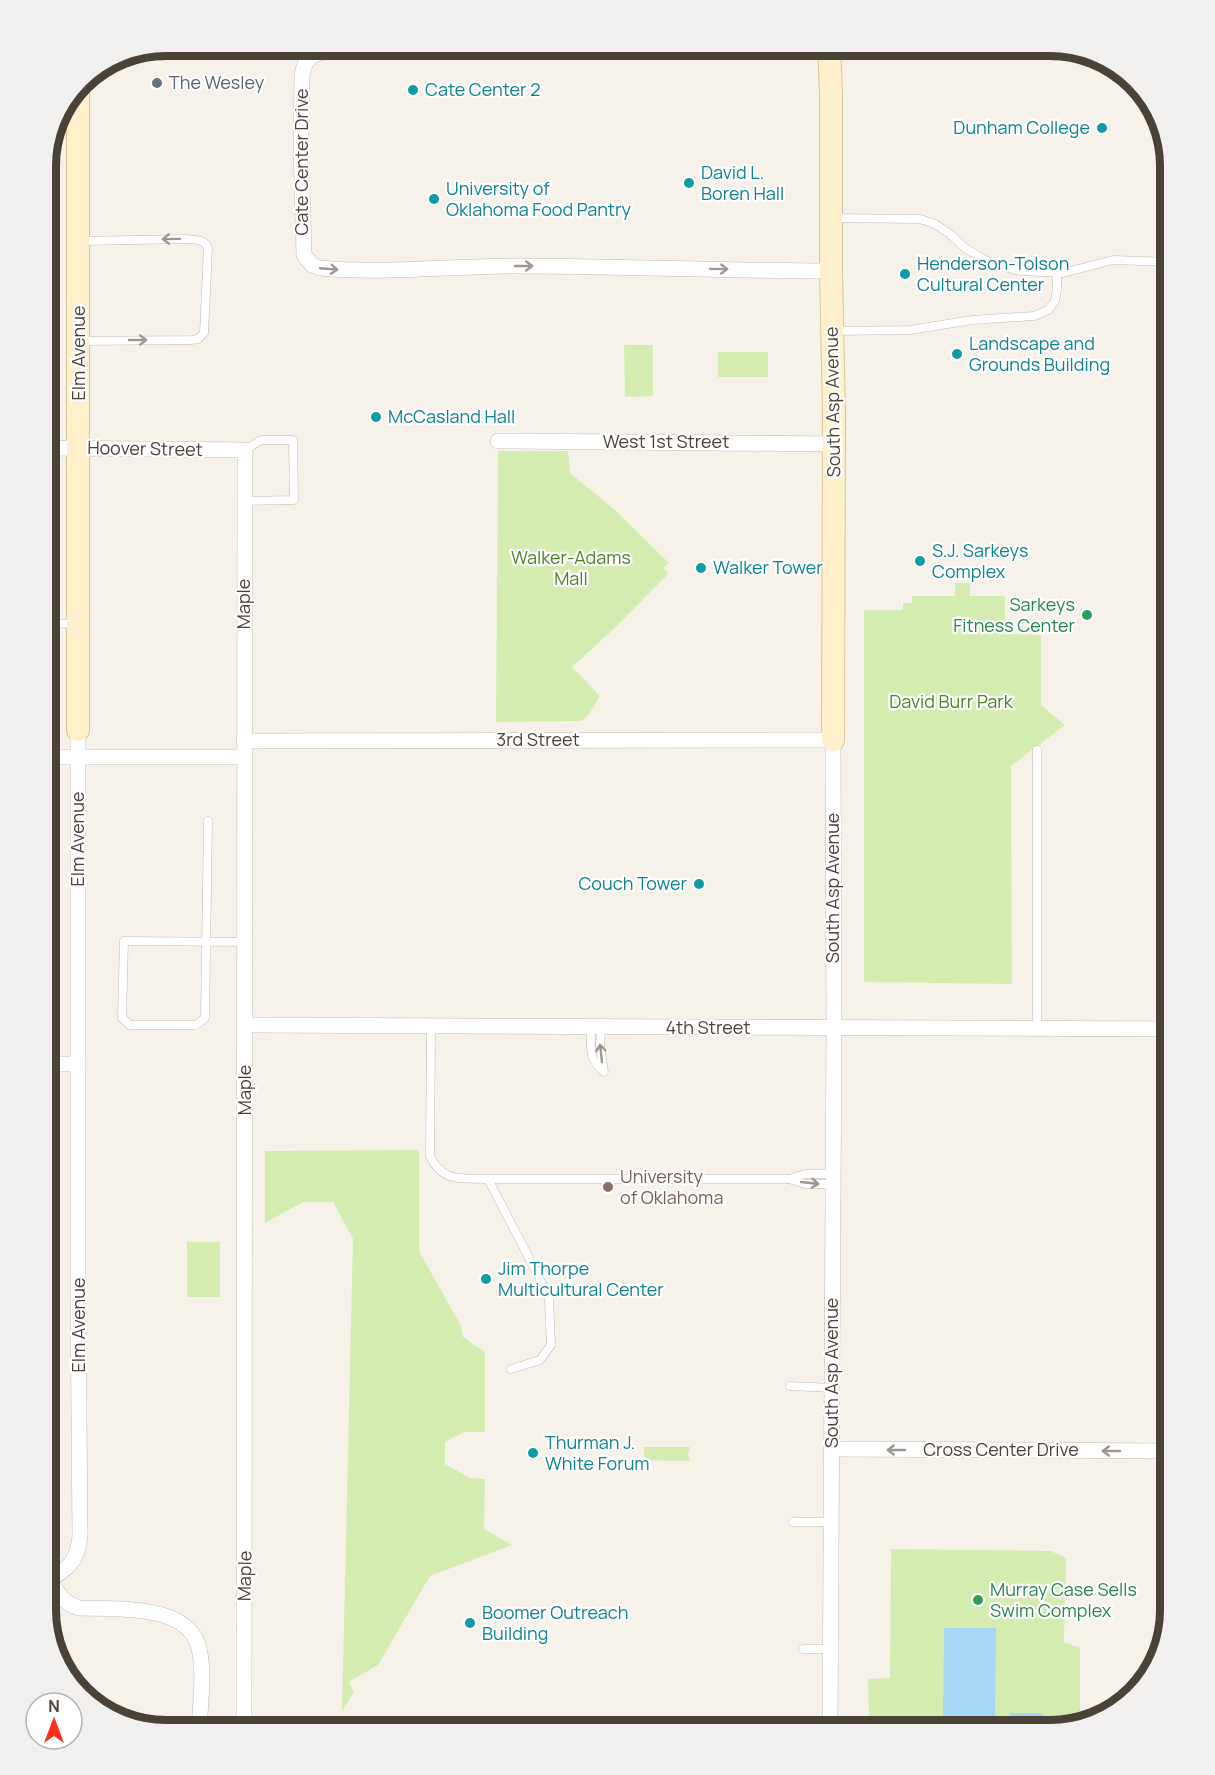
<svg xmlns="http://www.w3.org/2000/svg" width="1215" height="1775" viewBox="0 0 1215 1775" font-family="Manrope,sans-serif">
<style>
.green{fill:#d5ecb1}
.water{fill:#a4d8f5}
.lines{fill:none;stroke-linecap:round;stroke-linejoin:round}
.lane-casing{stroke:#c2b9ac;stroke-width:9}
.street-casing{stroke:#c2b9ac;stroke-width:16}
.secondary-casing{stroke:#d9c498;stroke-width:24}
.lane{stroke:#fff;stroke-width:8}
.street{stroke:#fff;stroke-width:15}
.secondary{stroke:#fff0cb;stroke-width:22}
.oneway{stroke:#9c9791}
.worship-dot{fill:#6b7280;stroke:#fff;stroke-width:2}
.culture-dot{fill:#0f9aa8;stroke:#fff;stroke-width:2}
.leisure-dot{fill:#2e9e5b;stroke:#fff;stroke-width:2}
.education-dot{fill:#8d6e63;stroke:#fff;stroke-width:2}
.labels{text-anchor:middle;stroke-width:4.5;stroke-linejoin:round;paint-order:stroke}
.worship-label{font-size:18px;fill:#5b616d;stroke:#fff;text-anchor:start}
.culture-label{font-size:18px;fill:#0d838f;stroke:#fff;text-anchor:start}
.street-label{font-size:18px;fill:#4b4237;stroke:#fff}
.park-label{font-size:18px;fill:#4d8225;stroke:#fff}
.leisure-label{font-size:18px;fill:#27864d;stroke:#fff;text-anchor:end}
.education-label{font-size:18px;fill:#785e54;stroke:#fff;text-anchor:start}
.rim{fill:none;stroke:#4b4237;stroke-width:8}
</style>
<rect width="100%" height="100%" fill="#f6f2ea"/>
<!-- green -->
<g class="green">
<path d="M624,345H653V396L625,397Z"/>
<rect x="718" y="352" width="50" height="25"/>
<path d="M498,451H568L570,473L615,510L669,563L663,568L668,574L616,627L572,667L600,696L588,716L581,721L496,722Z"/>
<path d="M955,583H970V596H1005V634L1041,635V705L1065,725L1011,766L1012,984L864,982V610H903V603H912V596H955Z"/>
<path d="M419,1150V1251L461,1326L463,1337L485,1352V1432H464L445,1442V1464L470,1478L485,1479L484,1529L512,1545L430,1576L378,1665L349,1682L354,1692L342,1711L353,1239L333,1202H303L265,1223V1151Z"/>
<rect x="187" y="1242" width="33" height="55"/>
<path d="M644,1447H690L688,1454L690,1461L644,1460Z"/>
<path d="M891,1549L1051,1551L1066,1558L1064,1642L1080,1648V1722L1049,1730H891L890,1726L869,1727L868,1679L890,1678Z"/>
</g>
<!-- water -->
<g class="water">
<path d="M944,1628H996L995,1730H943Z"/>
<path d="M1010,1713H1043L1042,1730H1010Z"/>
</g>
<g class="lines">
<!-- lane casing -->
<g class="lane-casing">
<g id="lane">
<path d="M833,218L920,219L935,224L950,234L965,248L992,264L1020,271L1063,273L1113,260L1170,262"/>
<path d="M81,241L187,239C196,240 204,239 208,248L204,333L198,339L191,340L81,341"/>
<path d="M834,331L910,330L972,320L1034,316L1048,310L1055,301L1057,290V272"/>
<path d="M245,450L261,440H293L294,500L245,501"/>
<path d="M45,623L77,624"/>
<path d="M208,821L205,1018L196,1025H130L122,1018L124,941L245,942"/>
<path d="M431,1027L430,1156C442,1182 461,1178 485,1179H789"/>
<path d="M591,1028C591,1046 588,1059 604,1072L600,1045L601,1028"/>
<path d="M1037,1029V750"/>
<path d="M833,1174H805L789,1179L805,1184H833"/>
<path d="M488,1179L538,1275L549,1300L551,1345L540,1360L511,1369"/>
<path d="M790,1386L832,1388"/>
<path d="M793,1522H831"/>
<path d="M803,1649H831"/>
</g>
</g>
<!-- street casing -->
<g class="street-casing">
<g id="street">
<path d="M829,52L330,51C313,53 305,57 302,75L301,148L304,255L312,265L320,268C385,274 451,266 516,266C621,266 726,271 831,271"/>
<path d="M498,441L834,444"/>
<path d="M45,448L245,450L244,1730"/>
<path d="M244,741L833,740L834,1028L830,1730"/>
<path d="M45,757H244"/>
<path d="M245,1025L1170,1029"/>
<path d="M45,1064H78"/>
<path d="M832,1449L1170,1451"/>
<path d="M49,1580C58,1593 64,1604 79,1608C113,1609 182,1604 197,1642C206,1666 200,1705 199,1730"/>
<path d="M45,1582C67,1570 78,1562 80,1536L78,1297V730"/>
</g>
</g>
<!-- secondary casing -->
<g class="secondary-casing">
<g id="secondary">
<path d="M829,45L831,93V271L834,415L833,740"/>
<path d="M78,730V84"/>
</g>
</g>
<!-- lane -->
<use href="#lane" class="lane"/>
<!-- street -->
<use href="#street" class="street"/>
<!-- secondary -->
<use href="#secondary" class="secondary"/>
</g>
<!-- one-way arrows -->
<defs><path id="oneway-shaft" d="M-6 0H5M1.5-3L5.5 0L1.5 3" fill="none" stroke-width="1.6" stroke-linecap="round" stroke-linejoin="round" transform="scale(1.5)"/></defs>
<g class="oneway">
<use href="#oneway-shaft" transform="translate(171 239) rotate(179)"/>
<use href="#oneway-shaft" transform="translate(524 266)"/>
<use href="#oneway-shaft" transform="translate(329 269) rotate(5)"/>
<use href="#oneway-shaft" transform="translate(719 269) rotate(1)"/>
<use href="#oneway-shaft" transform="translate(138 340)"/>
<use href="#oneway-shaft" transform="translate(601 1053) rotate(-96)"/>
<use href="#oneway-shaft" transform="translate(810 1183) rotate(6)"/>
<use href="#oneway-shaft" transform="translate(896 1450) rotate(-180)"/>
<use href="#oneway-shaft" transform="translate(1111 1451) rotate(-180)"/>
</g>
<!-- markers -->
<circle class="worship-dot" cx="157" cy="83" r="6"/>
<g class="culture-dot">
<circle cx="413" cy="90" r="6"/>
<circle cx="1102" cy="128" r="6"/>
<circle cx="689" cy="183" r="6"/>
<circle cx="434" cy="199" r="6"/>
<circle cx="905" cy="274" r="6"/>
<circle cx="957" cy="354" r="6"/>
<circle cx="376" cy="417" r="6"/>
<circle cx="920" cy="561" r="6"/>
<circle cx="701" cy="568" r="6"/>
<circle cx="699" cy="884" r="6"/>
<circle cx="486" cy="1279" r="6"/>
<circle cx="533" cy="1453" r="6"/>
<circle cx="470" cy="1623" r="6"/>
</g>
<g class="leisure-dot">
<circle cx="1087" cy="615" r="6"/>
<circle cx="978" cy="1600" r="6"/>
</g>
<circle class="education-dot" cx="608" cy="1187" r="6"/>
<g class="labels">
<!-- worship labels -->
<g class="worship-label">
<text x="169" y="89">The Wesley</text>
</g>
<!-- culture labels -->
<g class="culture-label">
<text x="425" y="96">Cate Center 2</text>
<text x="1090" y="134" text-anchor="end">Dunham College</text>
<text x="701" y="179">David L.<tspan x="701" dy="21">Boren Hall</tspan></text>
<text x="446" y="195">University of<tspan x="446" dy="21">Oklahoma Food Pantry</tspan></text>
<text x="917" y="270">Henderson-Tolson<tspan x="917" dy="21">Cultural Center</tspan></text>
<text x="969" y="350">Landscape and<tspan x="969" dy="21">Grounds Building</tspan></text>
<text x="388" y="423">McCasland Hall</text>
<text x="932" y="557">S.J. Sarkeys<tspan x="932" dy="21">Complex</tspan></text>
<text x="713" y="574">Walker Tower</text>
<text x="687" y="890" text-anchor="end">Couch Tower</text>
<text x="498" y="1275">Jim Thorpe<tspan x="498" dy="21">Multicultural Center</tspan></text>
<text x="545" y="1449">Thurman J.<tspan x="545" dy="21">White Forum</tspan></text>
<text x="482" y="1619">Boomer Outreach<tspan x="482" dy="21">Building</tspan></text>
</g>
<!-- street labels -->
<g class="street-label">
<text transform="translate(302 162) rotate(-90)" y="6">Cate Center Drive</text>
<text transform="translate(79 353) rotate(-90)" y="6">Elm Avenue</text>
<text transform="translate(833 402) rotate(-91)" y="6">South Asp Avenue</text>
<text x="666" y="448">West 1st Street</text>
<text transform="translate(145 449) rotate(1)" y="6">Hoover Street</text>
<text transform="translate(244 604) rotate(-90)" y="6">Maple</text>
<text x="538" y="746">3rd Street</text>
<text transform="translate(78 839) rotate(-90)" y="6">Elm Avenue</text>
<text transform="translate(833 888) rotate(-90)" y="6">South Asp Avenue</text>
<text x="708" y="1034">4th Street</text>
<text transform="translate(245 1090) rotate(-90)" y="6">Maple</text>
<text transform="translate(79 1325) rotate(-90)" y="6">Elm Avenue</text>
<text transform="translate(832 1373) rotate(-90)" y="6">South Asp Avenue</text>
<text x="1001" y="1456">Cross Center Drive</text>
<text transform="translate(245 1576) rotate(-89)" y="6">Maple</text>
</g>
<!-- park labels -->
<g class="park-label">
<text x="571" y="564">Walker-Adams<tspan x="571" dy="21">Mall</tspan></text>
<text x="951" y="708">David Burr Park</text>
</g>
<!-- leisure labels -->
<g class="leisure-label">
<text x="1075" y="611">Sarkeys<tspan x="1075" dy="21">Fitness Center</tspan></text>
<text x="990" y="1596" text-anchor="start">Murray Case Sells<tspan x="990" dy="21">Swim Complex</tspan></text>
</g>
<!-- education labels -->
<g class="education-label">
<text x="620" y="1183">University<tspan x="620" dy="21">of Oklahoma</tspan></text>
</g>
</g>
<!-- crop -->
<path d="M0 0H1215V1775H0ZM166 56H1050A110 110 0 0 1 1160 166V1610A110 110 0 0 1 1050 1720H166A110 110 0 0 1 56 1610V166A110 110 0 0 1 166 56Z" fill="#f1f0ef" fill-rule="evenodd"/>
<path class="rim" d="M166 56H1050A110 110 0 0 1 1160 166V1610A110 110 0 0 1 1050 1720H166A110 110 0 0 1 56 1610V166A110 110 0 0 1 166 56Z"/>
<!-- north arrow -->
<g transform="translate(54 1721)"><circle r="28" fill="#ffffff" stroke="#b7b3af" stroke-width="1.5"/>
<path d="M0-4.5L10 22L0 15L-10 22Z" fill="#ff2e18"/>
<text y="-9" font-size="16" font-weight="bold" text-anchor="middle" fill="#4b4237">N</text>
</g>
</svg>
